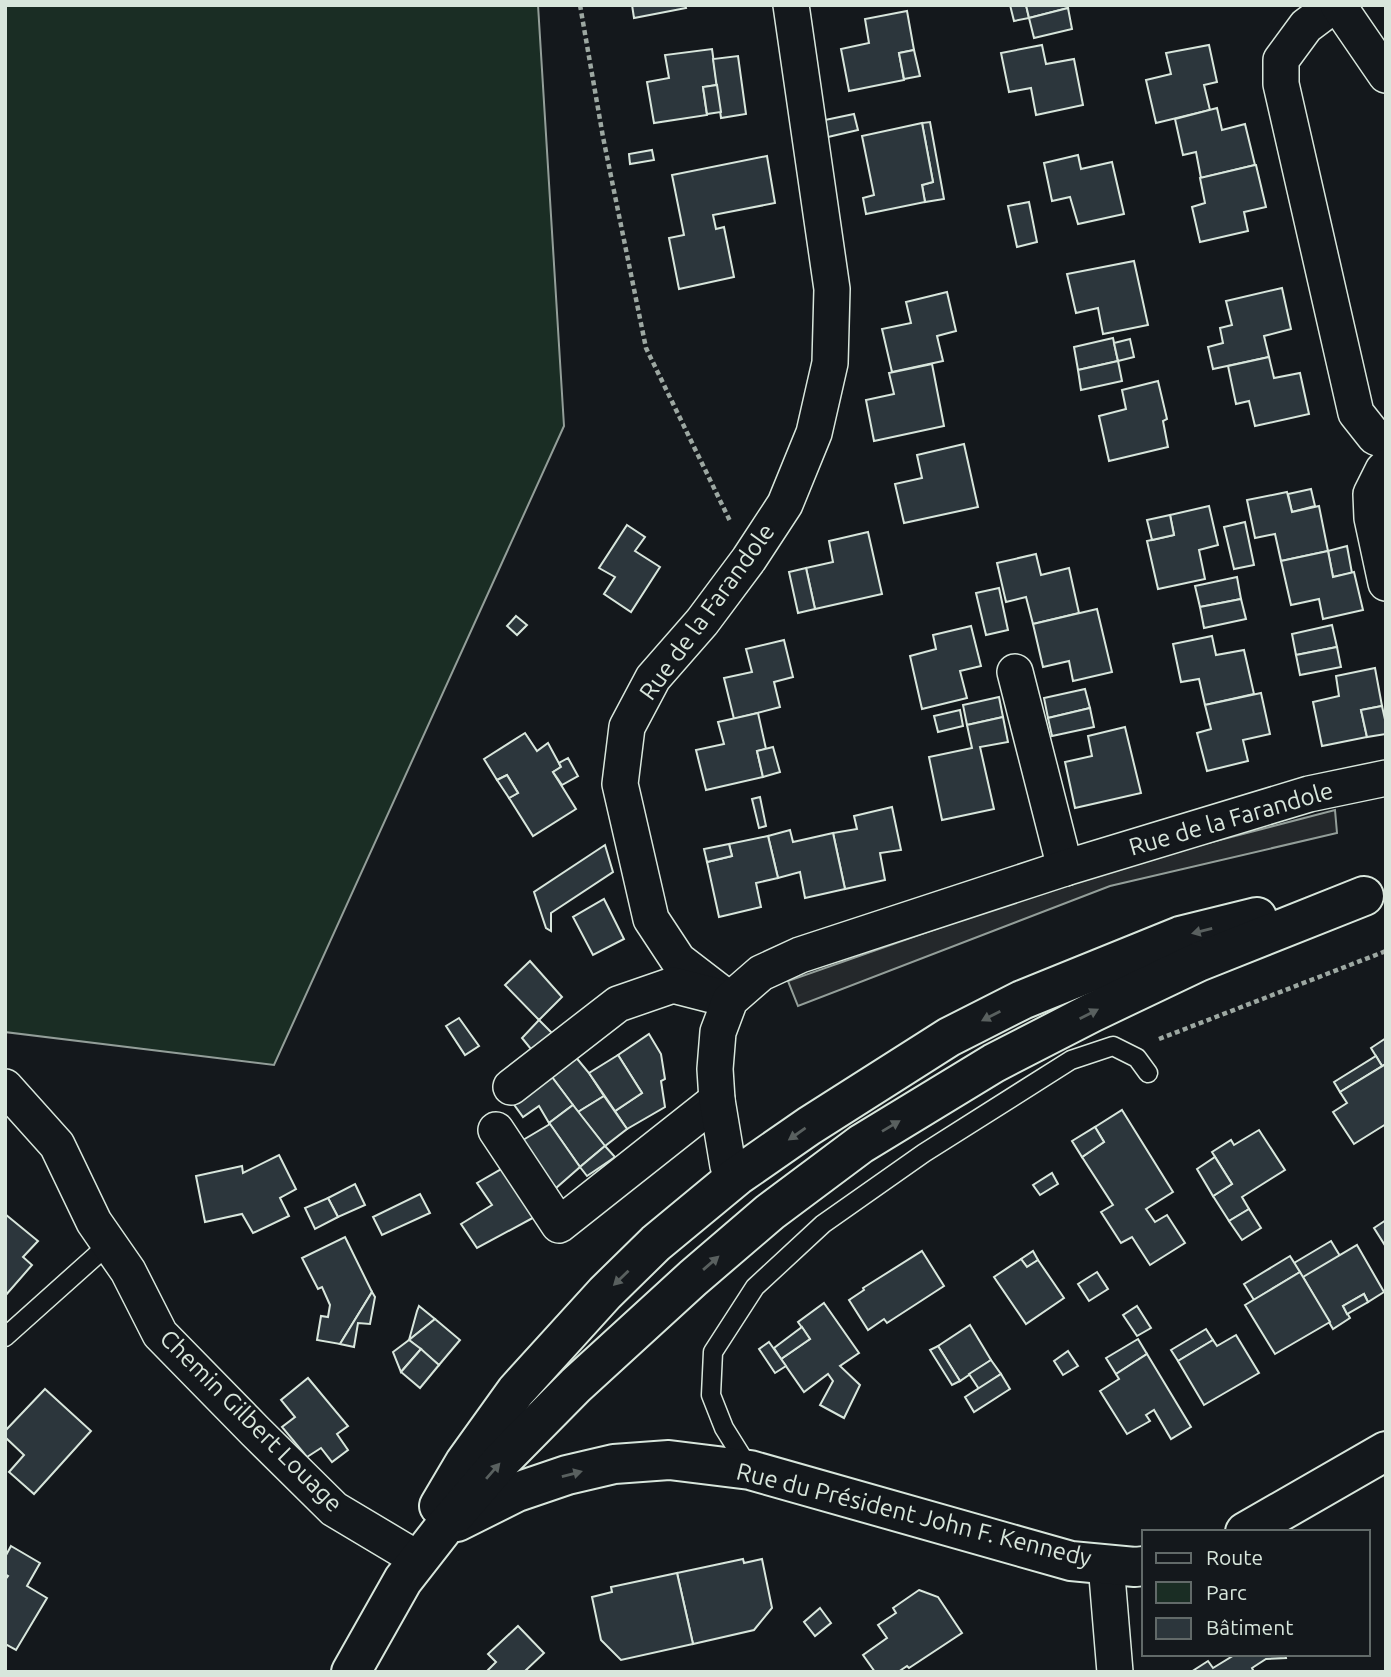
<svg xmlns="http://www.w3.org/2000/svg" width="1391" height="1677" viewBox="0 0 1391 1677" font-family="Ubuntu,sans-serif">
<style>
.green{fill:#1a2d24;stroke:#939e99;stroke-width:2}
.parking{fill:#24282b;stroke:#939e99;stroke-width:2}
.building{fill:#2c363c;stroke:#d8e6dc;stroke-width:2}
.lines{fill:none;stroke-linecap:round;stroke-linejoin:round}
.lane-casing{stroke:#d8e6dc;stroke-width:21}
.street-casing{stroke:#d8e6dc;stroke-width:38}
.secondary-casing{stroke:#d8e6dc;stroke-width:42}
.path{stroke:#9da8a2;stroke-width:4.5;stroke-dasharray:5 3.5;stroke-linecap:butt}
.lane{stroke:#14181c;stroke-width:18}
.street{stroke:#14181c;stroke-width:35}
.secondary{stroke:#14181c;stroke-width:38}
.oneway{fill:#59605f}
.labels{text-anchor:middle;stroke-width:5;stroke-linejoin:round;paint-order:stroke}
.street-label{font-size:24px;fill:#d8e6dc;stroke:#14181c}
</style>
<rect width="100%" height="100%" fill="#14181c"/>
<!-- green -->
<path class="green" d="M5,5H538L564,426L274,1065L5,1032Z"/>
<!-- parking -->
<path class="parking" d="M1335,810L1337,833L1110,886L798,1006L788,981L1104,870Z"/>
<!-- building -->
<g class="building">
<path d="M632,5H685L686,8L634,18Z"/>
<path d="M1010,5H1026L1029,18L1014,21Z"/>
<path d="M1026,5H1067L1068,8L1029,18Z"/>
<path d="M1068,8L1072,29L1034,38L1029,18Z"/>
<path d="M907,11L914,50L899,53L904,80L849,91L841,49L869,43L865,19Z"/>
<path d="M1042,45L1046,64L1074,59L1083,105L1036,115L1031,88L1009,92L1001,53Z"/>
<path d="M1209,45L1217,82L1204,85L1210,110L1156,123L1146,80L1171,74L1166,53Z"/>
<path d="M712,49L717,85L703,87L707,115L654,123L647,82L669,78L665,55Z"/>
<path d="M914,50L920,76L904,79L899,53Z"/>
<path d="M738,56L746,114L721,118L713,59Z"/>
<path d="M717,85L721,112L707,114L703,87Z"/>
<path d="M1217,108L1222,130L1245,124L1255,165L1201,178L1196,152L1183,155L1175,119Z"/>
<path d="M854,114L858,130L828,137L825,120Z"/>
<path d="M930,122L944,199L925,202L922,185L933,182L922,123Z"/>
<path d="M922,123L933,182L922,185L925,202L866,214L863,198L874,195L862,136Z"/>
<path d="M652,150L654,160L630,164L629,154Z"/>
<path d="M1078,155L1081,169L1112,162L1124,214L1078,224L1070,197L1052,201L1044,163Z"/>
<path d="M767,156L775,203L713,215L716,229L724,227L734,277L679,289L669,238L684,235L672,175Z"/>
<path d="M1255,165H1256L1266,207L1244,212L1248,231L1200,242L1192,207L1205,203L1200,178Z"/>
<path d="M1029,202L1037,242L1017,247L1008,206Z"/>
<path d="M1134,261L1148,325L1103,334L1098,308L1076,313L1067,274Z"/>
<path d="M1282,288L1291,329L1264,336L1269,357L1213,369L1208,347L1223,343L1220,328L1232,325L1226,301Z"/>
<path d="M947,292L956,331L937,336L943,361L892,372L882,329L911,323L906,302Z"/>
<path d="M1113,338L1118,361L1078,370L1074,347Z"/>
<path d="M1130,339L1134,357L1118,361L1114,343Z"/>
<path d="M1269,357L1274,378L1300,373L1309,414L1255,426L1249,401L1236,404L1228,366Z"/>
<path d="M1118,361L1122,381L1081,390L1078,370Z"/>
<path d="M932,364L944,426L874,441L866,400L894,394L889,373Z"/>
<path d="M1158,381L1167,419L1163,421L1168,447L1109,461L1099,416L1126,409L1122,390Z"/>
<path d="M964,444L978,507L904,523L895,484L922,478L917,455Z"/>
<path d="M1311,489L1315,506L1292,512L1288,494Z"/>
<path d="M1287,492L1292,512L1319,506L1328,551L1281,561L1275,534L1255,538L1247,500Z"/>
<path d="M1209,506L1218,545L1199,550L1205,579L1158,589L1147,541L1174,535L1170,515Z"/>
<path d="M1170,515L1174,535L1152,540L1147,520Z"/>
<path d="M1245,522L1254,565L1234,569L1224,527Z"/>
<path d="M627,525L645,537L635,551L660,567L631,612L604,594L615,577L599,568Z"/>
<path d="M868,532L882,594L815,609L806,568L833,562L829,541Z"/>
<path d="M1347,546L1352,573L1333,577L1328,551Z"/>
<path d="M1328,551L1333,577L1354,572L1363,610L1323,619L1319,599L1291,605L1281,561Z"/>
<path d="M1036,554L1041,575L1069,568L1079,613L1033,624L1026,597L1006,602L997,563Z"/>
<path d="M806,568L815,609L798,613L789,572Z"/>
<path d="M1237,577L1241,599L1200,607L1195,586Z"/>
<path d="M999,588L1008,630L986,635L976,593Z"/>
<path d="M1241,599L1246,619L1204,628L1200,607Z"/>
<path d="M1097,609L1112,672L1073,681L1069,661L1043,667L1033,624Z"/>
<path d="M516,616L527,625L517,635L507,626Z"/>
<path d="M1332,625L1337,647L1296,655L1292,634Z"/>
<path d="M971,626L981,666L960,671L967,698L922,709L910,656L936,649L933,635Z"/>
<path d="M1212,636L1216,655L1244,650L1254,694L1205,705L1199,679L1181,682L1173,644Z"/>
<path d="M784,640L793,677L774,682L780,707L734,719L724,678L752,672L746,649Z"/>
<path d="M1337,647L1341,667L1300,675L1296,655Z"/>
<path d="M1375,668L1382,706L1361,710L1367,737L1322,746L1313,702L1339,696L1336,676Z"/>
<path d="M1085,689L1090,708L1048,718L1044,698Z"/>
<path d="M1261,693L1270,734L1243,740L1248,761L1207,771L1197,733L1211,729L1205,705Z"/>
<path d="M999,697L1003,717L967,725L963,705Z"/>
<path d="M1382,706L1386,724V734L1367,737L1361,710Z"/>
<path d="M1090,708L1094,727L1052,736L1048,718Z"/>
<path d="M960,710L963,726L938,732L934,716Z"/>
<path d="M758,713L766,749L757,751L763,777L706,790L696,750L724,744L718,722Z"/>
<path d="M1003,717L1008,742L980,747L994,809L942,820L929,757L972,748L967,725Z"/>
<path d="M1125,727L1141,793L1075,808L1065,762L1092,756L1088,736Z"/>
<path d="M525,733L537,751L548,743L561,767L553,772L576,809L533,836L509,798L518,793L507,775L497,780L484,759Z"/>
<path d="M773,747L780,772L763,777L757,751Z"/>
<path d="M568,758L578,776L562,785L553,772L561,767L559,763Z"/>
<path d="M507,775L518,793L509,798L497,780Z"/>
<path d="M760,797L766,826L759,828L752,799Z"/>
<path d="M892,807L901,850L880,853L885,880L845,889L833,833L857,829L854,816Z"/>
<path d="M790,830L793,842L833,833L845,889L805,898L800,872L778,878L768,836Z"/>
<path d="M768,836L778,878L756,883L761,907L719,917L707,862L732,856L729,844Z"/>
<path d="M729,844L732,856L707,862L704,849Z"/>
<path d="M605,845L613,872L551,913V931L546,928L534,892Z"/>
<path d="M604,899L624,939L593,955L573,917Z"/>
<path d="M530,961L562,997L539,1020L505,985Z"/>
<path d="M459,1018L479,1046L465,1055L446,1026Z"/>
<path d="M539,1020L554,1035L535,1054L522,1038Z"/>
<path d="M649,1034L661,1054L665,1079L661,1081L665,1107L627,1129L615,1111L642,1093L618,1055Z"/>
<path d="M1386,1038V1064L1382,1066L1371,1048Z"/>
<path d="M574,1055L589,1073L604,1096L578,1112L549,1073Z"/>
<path d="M618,1055L642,1093L615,1111L589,1073Z"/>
<path d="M1376,1056L1382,1066L1340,1092L1334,1082Z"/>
<path d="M1386,1064V1124L1354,1144L1333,1112L1347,1103L1340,1092Z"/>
<path d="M549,1073L573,1105L549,1123L539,1106L523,1117L510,1099Z"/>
<path d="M604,1096L627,1129L605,1146L578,1112Z"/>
<path d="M573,1105L605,1146L580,1167L549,1123Z"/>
<path d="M1122,1110L1173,1192L1146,1209L1155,1222L1167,1215L1185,1243L1150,1265L1132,1237L1121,1243L1101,1212L1113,1205L1082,1157L1104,1142L1095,1127Z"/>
<path d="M550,1124L580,1167L556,1188L522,1147L523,1140Z"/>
<path d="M1095,1127L1104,1142L1082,1157L1072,1141Z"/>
<path d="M1259,1130L1285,1170L1242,1197L1249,1209L1229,1221L1213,1196L1232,1184L1212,1152L1231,1140L1234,1145Z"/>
<path d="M605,1146L615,1157L587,1176L580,1167Z"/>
<path d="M279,1155L296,1189L280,1198L289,1216L253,1233L242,1214L205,1222L196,1176L242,1166L243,1173Z"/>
<path d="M1215,1157L1232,1184L1213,1196L1197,1169Z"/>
<path d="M510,1164L540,1214L477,1248L461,1224L492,1205L477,1183Z"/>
<path d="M1052,1173L1058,1184L1040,1195L1033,1185Z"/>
<path d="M355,1184L365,1205L338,1217L328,1198Z"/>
<path d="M420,1194L430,1213L382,1235L373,1217Z"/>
<path d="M328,1198L338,1217L315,1229L305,1208Z"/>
<path d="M1249,1209L1261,1228L1242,1240L1229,1221Z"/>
<path d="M5,1214L38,1241L23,1257L32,1265L5,1296Z"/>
<path d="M1386,1220V1247L1374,1228Z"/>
<path d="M345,1237L372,1292L340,1344L317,1340L321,1316L328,1317L330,1305L322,1287L318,1289L302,1258Z"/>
<path d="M1331,1241L1340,1256L1303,1278L1294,1263Z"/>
<path d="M1357,1245L1384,1292L1368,1302L1364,1294L1343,1306L1350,1318L1333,1329L1303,1277Z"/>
<path d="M922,1251L944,1286L887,1323L884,1319L868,1330L849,1300L864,1290L863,1288Z"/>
<path d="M1033,1251L1038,1260L1027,1267L1021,1259Z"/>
<path d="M1290,1256L1300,1272L1254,1300L1244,1284Z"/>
<path d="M1021,1259L1027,1267L1038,1260L1064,1298L1026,1324L994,1277Z"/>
<path d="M1097,1272L1108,1289L1089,1301L1078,1284Z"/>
<path d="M1300,1272L1330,1322L1275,1354L1245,1305Z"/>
<path d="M372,1292L375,1297L370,1324L358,1323L354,1347L340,1344Z"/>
<path d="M1364,1294L1368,1302L1347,1314L1343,1306Z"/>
<path d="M824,1303L859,1353L840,1366L860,1385L844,1418L820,1405L833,1381L828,1374L804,1392L781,1359L810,1339L798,1322Z"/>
<path d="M419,1306L435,1319L409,1340L417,1311Z"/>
<path d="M1137,1306L1151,1328L1137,1336L1123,1315Z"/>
<path d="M435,1319L460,1340L439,1365L409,1340Z"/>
<path d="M970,1325L991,1360L960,1381L938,1346Z"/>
<path d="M802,1327L810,1339L781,1359L774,1348Z"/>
<path d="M1206,1329L1213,1340L1178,1361L1171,1350Z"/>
<path d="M1236,1335L1259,1373L1204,1405L1178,1361L1213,1340L1217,1346Z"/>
<path d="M1138,1339L1147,1354L1116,1374L1106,1358Z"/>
<path d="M409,1340L421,1349L401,1372L393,1352Z"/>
<path d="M769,1342L786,1366L775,1373L759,1349Z"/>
<path d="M938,1346L960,1381L952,1385L930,1350Z"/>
<path d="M421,1349L439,1365L420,1388L401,1372Z"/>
<path d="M1068,1351L1078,1366L1063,1375L1054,1361Z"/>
<path d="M1147,1354L1191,1427L1171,1439L1154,1410L1146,1415L1150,1421L1127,1434L1100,1391L1119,1379L1116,1374Z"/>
<path d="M991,1360L1001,1374L979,1389L969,1374Z"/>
<path d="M1001,1374L1010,1389L974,1412L965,1397Z"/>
<path d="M308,1378L348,1426L337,1434L348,1450L332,1462L321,1448L307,1457L282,1427L295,1417L281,1400Z"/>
<path d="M45,1389L91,1431L34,1494L9,1472L24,1455L5,1437V1431Z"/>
<path d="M11,1546L40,1563L27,1586L47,1598L16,1650L5,1644V1580L8,1576L5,1574V1557Z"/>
<path d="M743,1559L744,1563L762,1559L772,1608L754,1630L693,1644L677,1573Z"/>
<path d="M677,1573L693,1644L621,1660L601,1640L592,1597L612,1592L611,1587Z"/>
<path d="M919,1590L938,1597L962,1633L909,1668L907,1666L898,1672H875L863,1655L887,1638L878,1625L896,1613L893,1608Z"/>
<path d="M820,1608L831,1623L815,1636L804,1622Z"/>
<path d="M518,1626L544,1653L524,1672H486L496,1662L488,1654Z"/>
<path d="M1236,1654H1285L1286,1658L1266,1659L1252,1668L1254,1672H1191L1208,1661L1213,1668Z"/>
</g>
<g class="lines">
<!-- lane casing -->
<g class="lane-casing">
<g id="lane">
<path d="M5,1337L109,1244"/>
<path d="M749,1468L724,1428L711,1395L713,1352L755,1287L823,1224L924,1153L1071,1060L1113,1046L1137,1058L1148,1073"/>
</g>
</g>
<!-- street casing -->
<g class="street-casing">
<g id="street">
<path d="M1334,5L1306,26L1281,60V84L1356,413L1375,437L1386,441"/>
<path d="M1338,5L1386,75"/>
<path d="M1386,467L1383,470L1371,494L1372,518L1386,583"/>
<path d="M1015,672L1065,868"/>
<path d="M730,1000L678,960L651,919L620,784L627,727L653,678L702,622L749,559L785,504L814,433L830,363L832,289L791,5"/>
<path d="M5,1087L57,1145L94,1222L128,1271L160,1334L255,1431L334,1509L411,1555"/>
<path d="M511,1087L618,1004L673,985L716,996"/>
<path d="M496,1130L559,1225L717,1100"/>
<path d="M737,1176L728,1166L717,1100L715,1069L718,1032L730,1000L761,973L800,955L1065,868L1309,794L1386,778"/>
<path d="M1106,1564L1115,1672"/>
</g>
</g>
<!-- secondary casing -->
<g class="secondary-casing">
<g id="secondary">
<path d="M439,1506L465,1462L516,1391L605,1293L656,1243L737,1176L809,1126L949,1037L1022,1000L1180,936L1257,917"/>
<path d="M457,1522L517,1492L567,1475L614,1464L669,1460L750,1470L1071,1561L1135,1567L1144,1566"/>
<path d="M1245,1532L1386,1451"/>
<path d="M351,1672L403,1580L442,1530L502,1460L576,1385L693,1278L770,1212L861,1144L994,1063L1091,1013L1198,962L1364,896"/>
</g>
</g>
<!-- path -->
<g class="path">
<path d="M580,5L603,137L646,348L730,521"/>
<path d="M1159,1039L1386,951"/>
</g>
<!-- lane -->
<use href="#lane" class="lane"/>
<!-- street -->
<use href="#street" class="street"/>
<!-- secondary -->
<use href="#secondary" class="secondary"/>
</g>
<!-- one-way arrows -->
<defs><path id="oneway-solid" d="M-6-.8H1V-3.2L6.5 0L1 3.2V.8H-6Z" transform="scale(1.75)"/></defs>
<g class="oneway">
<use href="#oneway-solid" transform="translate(1202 931) rotate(166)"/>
<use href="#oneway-solid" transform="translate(1089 1014) rotate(-27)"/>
<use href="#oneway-solid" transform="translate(991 1016) rotate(153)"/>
<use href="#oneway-solid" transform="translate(891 1126) rotate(-31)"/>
<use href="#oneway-solid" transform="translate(797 1134) rotate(145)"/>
<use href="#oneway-solid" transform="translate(711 1263) rotate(-41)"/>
<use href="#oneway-solid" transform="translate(621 1278) rotate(136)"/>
<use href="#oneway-solid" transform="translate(493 1471) rotate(-49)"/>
<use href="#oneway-solid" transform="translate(572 1474) rotate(-15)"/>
</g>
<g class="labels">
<!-- street labels -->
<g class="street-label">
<text transform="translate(707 612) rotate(-54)" y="8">Rue de la Farandole</text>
<text transform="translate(1231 819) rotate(-16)" y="8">Rue de la Farandole</text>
<text transform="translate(251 1421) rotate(45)" y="8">Chemin Gilbert Louage</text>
<text transform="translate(914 1515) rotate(14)" y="8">Rue du Président John F. Kennedy</text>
</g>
</g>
<!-- border -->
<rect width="1391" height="1677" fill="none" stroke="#d8e6dc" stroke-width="14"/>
<!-- legend -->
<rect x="1142" y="1530" width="228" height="126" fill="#14181c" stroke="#626a69" stroke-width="2"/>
<rect x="1156" y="1553" width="35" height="10" fill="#14181c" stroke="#626a69" stroke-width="2"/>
<text x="1206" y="1565" font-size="21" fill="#d8e6dc">Route</text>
<rect x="1156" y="1582" width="35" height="21" fill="#1a2d24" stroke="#626a69" stroke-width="2"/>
<text x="1206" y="1600" font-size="21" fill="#d8e6dc">Parc</text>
<rect x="1156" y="1618" width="35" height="21" fill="#2c363c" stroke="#626a69" stroke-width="2"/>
<text x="1206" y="1635" font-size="21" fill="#d8e6dc">Bâtiment</text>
</svg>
